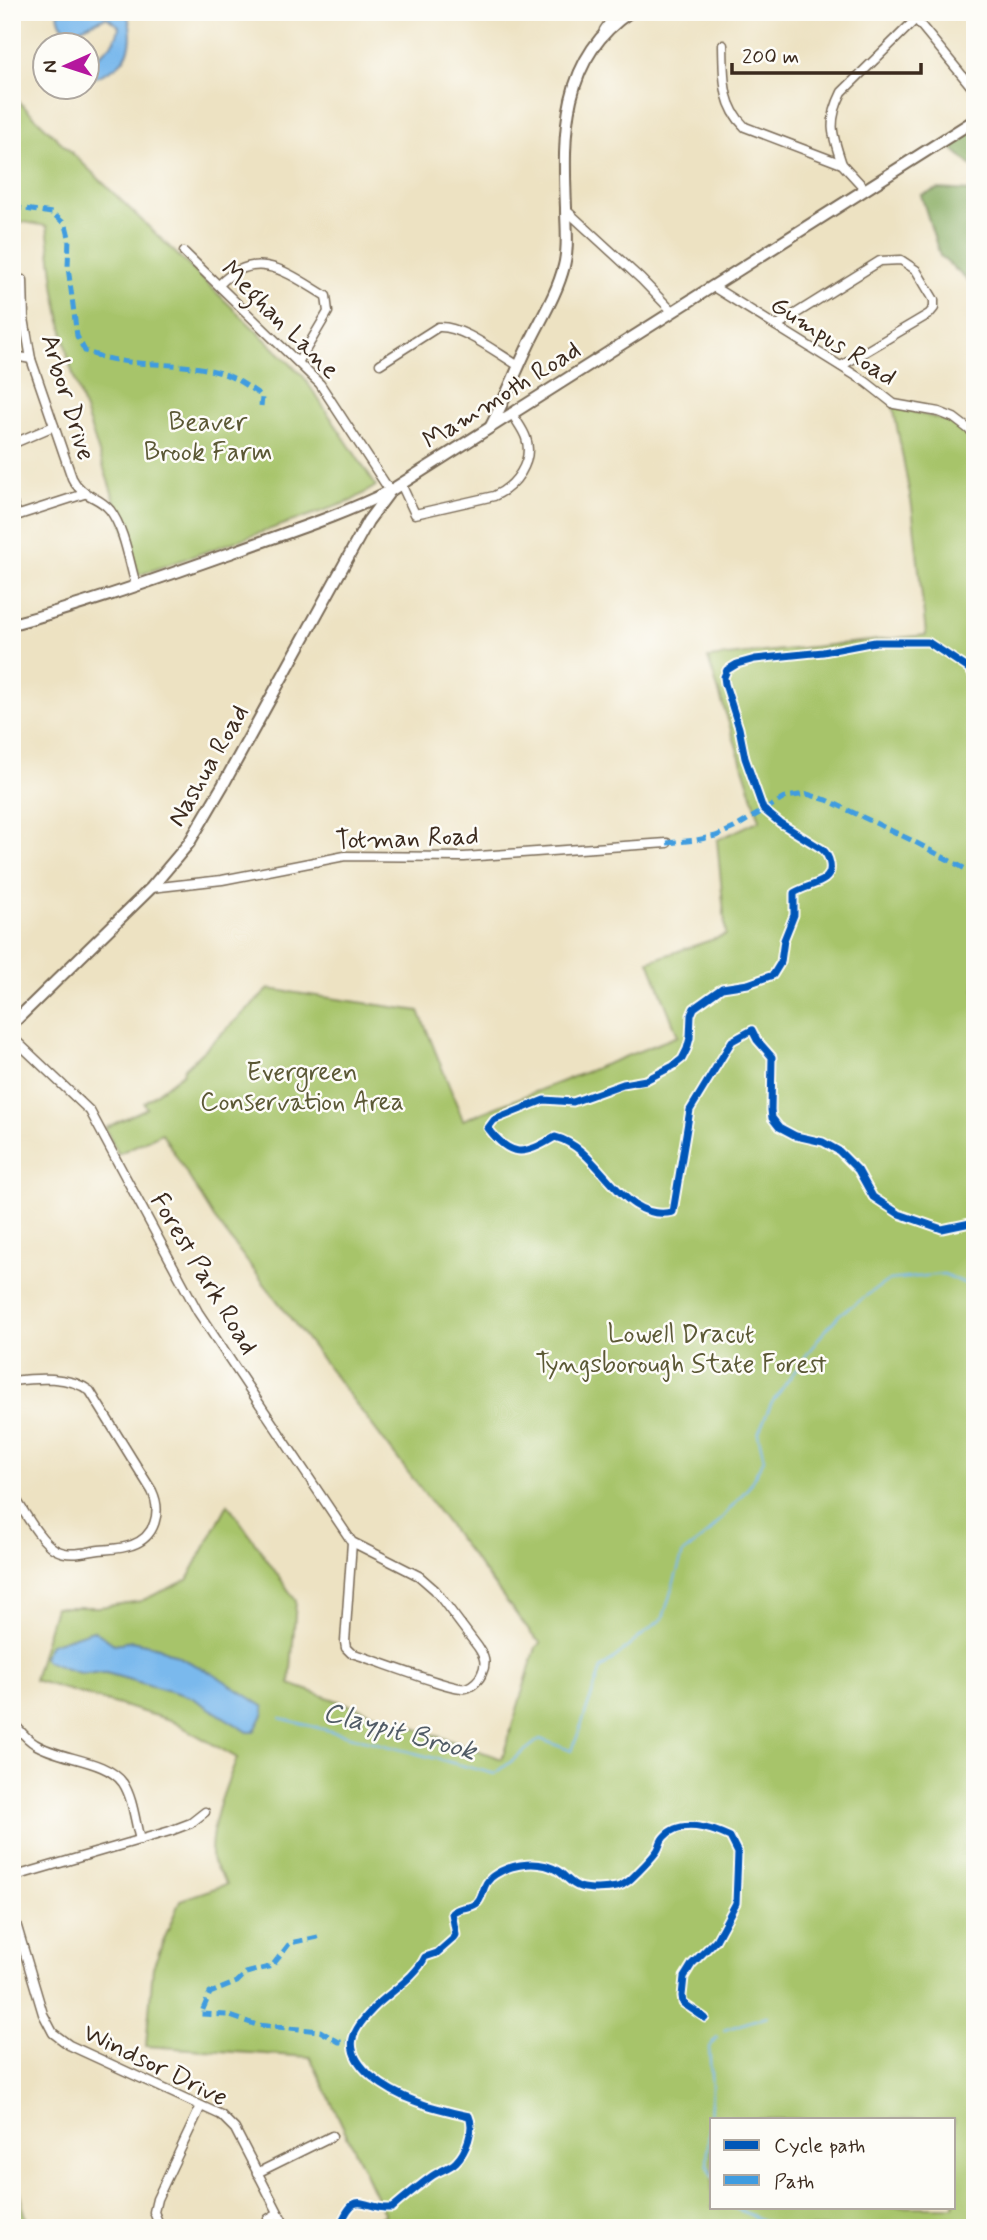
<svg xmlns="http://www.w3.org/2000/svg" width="987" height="2240" viewBox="0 0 987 2240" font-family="Mynerve,sans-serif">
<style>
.green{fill:#a7c46b;stroke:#717744;stroke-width:2;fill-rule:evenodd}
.forest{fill:#85aa5f;stroke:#606a3e;stroke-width:2}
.water{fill:#7ab9ed;stroke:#5a7286;stroke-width:2}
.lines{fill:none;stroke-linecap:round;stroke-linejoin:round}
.stream{stroke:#7ab9ed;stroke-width:2}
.minor-casing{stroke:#796a57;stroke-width:11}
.secondary-casing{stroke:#796a57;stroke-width:14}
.minor{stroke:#fff;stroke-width:8}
.secondary{stroke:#fff;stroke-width:10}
.quiet{stroke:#3f9ce0;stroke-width:5;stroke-dasharray:10 5;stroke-linecap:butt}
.cycleway-casing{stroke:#fdfcf7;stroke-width:11}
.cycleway{stroke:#0057b8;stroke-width:7}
.labels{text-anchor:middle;stroke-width:5;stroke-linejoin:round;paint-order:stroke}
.street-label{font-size:26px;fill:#3b2a1e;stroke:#fdfcf7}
.park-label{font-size:26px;fill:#5b5835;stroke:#fdfcf7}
.water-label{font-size:28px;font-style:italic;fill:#515c66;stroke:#fdfcf7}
</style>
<rect width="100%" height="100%" fill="#fdfcf7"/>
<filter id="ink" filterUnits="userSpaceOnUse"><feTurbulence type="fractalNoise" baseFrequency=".0143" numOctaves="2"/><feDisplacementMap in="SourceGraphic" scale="14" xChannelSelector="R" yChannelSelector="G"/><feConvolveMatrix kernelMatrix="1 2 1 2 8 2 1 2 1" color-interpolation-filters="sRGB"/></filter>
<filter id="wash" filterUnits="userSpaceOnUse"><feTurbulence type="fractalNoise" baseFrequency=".00686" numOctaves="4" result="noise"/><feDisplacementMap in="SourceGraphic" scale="28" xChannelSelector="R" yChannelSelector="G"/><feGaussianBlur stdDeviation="1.57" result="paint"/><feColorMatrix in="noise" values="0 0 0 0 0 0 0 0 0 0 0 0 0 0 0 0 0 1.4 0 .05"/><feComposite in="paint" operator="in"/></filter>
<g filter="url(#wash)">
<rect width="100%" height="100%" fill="#ede2c2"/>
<!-- green -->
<g class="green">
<path d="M12,95L303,376L376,486L351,501L139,575L69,362L55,291L47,226L12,220Z"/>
<path d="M893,406L949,422L975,437V2228H348L385,2215L310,2057L146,2046L153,1967L180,1900L227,1884C222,1876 211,1864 211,1855C210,1824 226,1786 237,1758L170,1720L34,1680L55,1607H100L141,1601L187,1580L228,1504L296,1601L290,1684L502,1759L536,1647L541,1643L533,1636L214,1218L162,1133L118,1154L105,1128L147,1108L144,1103L183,1073L184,1069L269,989L419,1011L463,1120L678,1036L649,961L726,935L717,840L760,820L708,658L926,635L912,506ZM712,2119H954V2207H712Z"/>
<path d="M12,2157L26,2223L66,2228H12Z"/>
</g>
<!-- forest -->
<g class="forest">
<path d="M975,131V169L946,143Z"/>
<path d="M975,187V287L940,256L921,195L939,189L971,191Z"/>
</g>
<!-- water -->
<g class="water">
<path d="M127,12C139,52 124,68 88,80V64C100,54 118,44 119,26L106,17L72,32C62,28 59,23 58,12Z"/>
<path d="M93,1630L114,1644L132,1641L159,1647L214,1674L264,1707V1713L254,1732H248L191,1697L106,1673H81L66,1669L46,1661L43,1657L50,1644Z"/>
</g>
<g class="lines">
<!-- stream -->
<g class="stream">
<path d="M280,1718L495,1774L540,1739L572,1751L601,1669L663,1618L683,1553L709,1533L748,1488L764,1459L758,1434L771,1404L818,1339L840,1314L889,1280L944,1274L975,1288"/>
<path d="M724,2030L767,2016"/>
<path d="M712,2177L707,2164L712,2087L709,2047L717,2037"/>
<path d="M732,2207L781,2228"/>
</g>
</g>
</g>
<g filter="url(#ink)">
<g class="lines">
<!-- minor casing -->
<g class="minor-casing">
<g id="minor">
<path d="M910,12L975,91"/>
<path d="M604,30L616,12"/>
<path d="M723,45C724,75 721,104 745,127L842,164L865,189"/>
<path d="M842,164C832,134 827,122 842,92L916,19"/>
<path d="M566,210L641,279L672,311"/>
<path d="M184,252L320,384L390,491"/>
<path d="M23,280L24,318L31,359L72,478C82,498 98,495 110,510C125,530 129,562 136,585"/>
<path d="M219,285C257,246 289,274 326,296L328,312L299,361"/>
<path d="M712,286L866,382L894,404L939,412L954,418L975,434"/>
<path d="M776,326L880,261L901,260L916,270L934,300V308L929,314L841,366"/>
<path d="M12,358L20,357L31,359"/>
<path d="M380,364L438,327C462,325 498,354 519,366"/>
<path d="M12,444L54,426"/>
<path d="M401,484L415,514L494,496C515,487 534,462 526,438C523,429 516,421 512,413"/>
<path d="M12,501L16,512L19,515L84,494"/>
<path d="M151,888L222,880L345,856L464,857L667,843"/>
<path d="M12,1037L90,1111L198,1312L352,1542L419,1576L435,1590L478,1647C484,1656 487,1663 482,1673C480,1679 473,1686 466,1688C453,1691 370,1658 351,1653L346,1648L345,1642L352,1542"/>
<path d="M12,1381C37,1378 69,1375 90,1391L152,1491C162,1512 155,1537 132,1545C122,1549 110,1549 99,1550C85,1552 69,1557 56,1550C39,1541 23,1509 12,1493"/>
<path d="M12,1722C19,1729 26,1739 35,1744C60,1760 106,1759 123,1783C133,1798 135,1822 140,1840"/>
<path d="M12,1877L170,1831L191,1823L205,1812"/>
<path d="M12,1910L43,2014L53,2033L69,2045L221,2115L235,2129L283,2222L282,2228"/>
<path d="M257,2173L332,2136"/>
<path d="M158,2222L154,2212L157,2199L201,2106"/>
<path d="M267,2228L268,2219L278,2213"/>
</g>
</g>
<!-- secondary casing -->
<g class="secondary-casing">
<g id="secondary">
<path d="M491,426C505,399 516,371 529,344C541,319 557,294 564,266C569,247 566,228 566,208C563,134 561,58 630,12"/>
<path d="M12,624C88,604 162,577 236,551C288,532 340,516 390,491L975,120"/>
<path d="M12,1024L151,888L189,843L223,785L368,521L388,494"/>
</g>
</g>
<!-- minor -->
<use href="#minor" class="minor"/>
<!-- secondary -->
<use href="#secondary" class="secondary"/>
<!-- quiet -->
<g class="quiet">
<path d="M12,207L52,213L66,225L69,237L68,267L77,336L85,351C128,370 177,359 221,373C234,377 247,386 259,394L262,398L261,406"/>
<path d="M667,843L696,840L716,836L734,828L786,797L807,794L827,800L911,840L975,874"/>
<path d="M318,1937L290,1943L272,1966L246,1973L237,1982L210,1993L201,2014L227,2015L257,2025L320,2031L339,2042H352"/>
</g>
<!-- cycleway casing -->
<g class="cycleway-casing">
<g id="cycleway">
<path d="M975,679L969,669L928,642H875L823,652L755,659L737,664L727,670L724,677L725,684L739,728L745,758L763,809L780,823L822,849C829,855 835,871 825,879C817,885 803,887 794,893V915L784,940L781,962L773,975L748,984L722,988L694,1008L691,1015L690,1038L687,1049L682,1059L673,1066L646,1080L623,1084L573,1102L544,1100L494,1120L488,1128C511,1158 523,1156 555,1137C602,1149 620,1224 673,1212L690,1110L732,1041L752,1030L757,1040L772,1057L771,1110L772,1118L779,1127L796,1136L823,1142L839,1151L858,1170L873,1197L899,1214L942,1229L975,1222"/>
<path d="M339,2228C357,2185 361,2210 392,2208C405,2197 418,2186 432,2176C439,2171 450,2168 456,2162C466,2152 475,2129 469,2116C433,2108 399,2100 371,2076C341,2049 350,2031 377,2005C392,1991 417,1975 425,1957L437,1953L454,1938L456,1935L452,1913C460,1906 469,1909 476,1904C485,1898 480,1883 496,1874C514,1863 540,1860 558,1871C566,1876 570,1884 580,1887C590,1890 607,1889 617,1887C627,1884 632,1878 639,1871C645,1865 652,1858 657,1851C660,1847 660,1841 664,1837C680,1818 711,1828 730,1837L738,1853L736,1903L716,1940L692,1964L684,1977L682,1996L683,2003L705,2018"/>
</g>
</g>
<!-- cycleway -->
<use href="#cycleway" class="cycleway"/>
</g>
</g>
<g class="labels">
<!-- street labels -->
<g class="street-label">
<text transform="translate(281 319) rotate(45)" y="9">Meghan Lane</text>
<text transform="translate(834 340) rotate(33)" y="9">Gumpus Road</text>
<text transform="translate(501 394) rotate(-32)" y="9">Mammoth Road</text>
<text transform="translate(69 397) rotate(73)" y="9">Arbor Drive</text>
<text transform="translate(207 765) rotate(-60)" y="9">Nashua Road</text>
<text transform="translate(407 837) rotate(-2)" y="9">Totman Road</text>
<text transform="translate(205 1273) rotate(59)" y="9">Forest Park Road</text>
<text transform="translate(156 2064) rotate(26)" y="9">Windsor Drive</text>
</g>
<!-- park labels -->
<g class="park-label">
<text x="208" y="430">Beaver<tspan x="208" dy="30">Brook Farm</tspan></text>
<text x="302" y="1080">Evergreen<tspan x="302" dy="30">Conservation Area</tspan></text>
<text x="681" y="1342">Lowell Dracut<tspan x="681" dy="30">Tyngsborough State Forest</tspan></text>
</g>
<!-- water labels -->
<g class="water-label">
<text transform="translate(400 1730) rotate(15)" y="10">Claypit Brook</text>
</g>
</g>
<!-- margin -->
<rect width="987" height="2240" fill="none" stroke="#fdfcf7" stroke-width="42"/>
<!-- legend -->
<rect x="710" y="2118" width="245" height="91" fill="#fdfcf7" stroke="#afa8a0" stroke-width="2"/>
<rect x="724" y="2140" width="35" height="10" fill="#0057b8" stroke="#afa8a0" stroke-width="2"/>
<text x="774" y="2152" font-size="21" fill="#3b2a1e">Cycle path</text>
<rect x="724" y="2175" width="35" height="10" fill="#3f9ce0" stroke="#afa8a0" stroke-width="2"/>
<text x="774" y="2188" font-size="21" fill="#3b2a1e">Path</text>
<!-- north arrow -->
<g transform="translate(66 66) rotate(267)"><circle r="33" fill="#fdfcf7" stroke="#afa8a0" stroke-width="2"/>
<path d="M0-5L12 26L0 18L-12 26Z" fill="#b5179e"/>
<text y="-10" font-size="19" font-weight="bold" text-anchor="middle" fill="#3b2a1e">N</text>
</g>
<!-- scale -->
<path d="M732 63v10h189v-10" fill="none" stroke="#3b2a1e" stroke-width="3.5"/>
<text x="742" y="63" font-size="21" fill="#3b2a1e" stroke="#fdfcf7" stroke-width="5" paint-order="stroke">200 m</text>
</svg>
